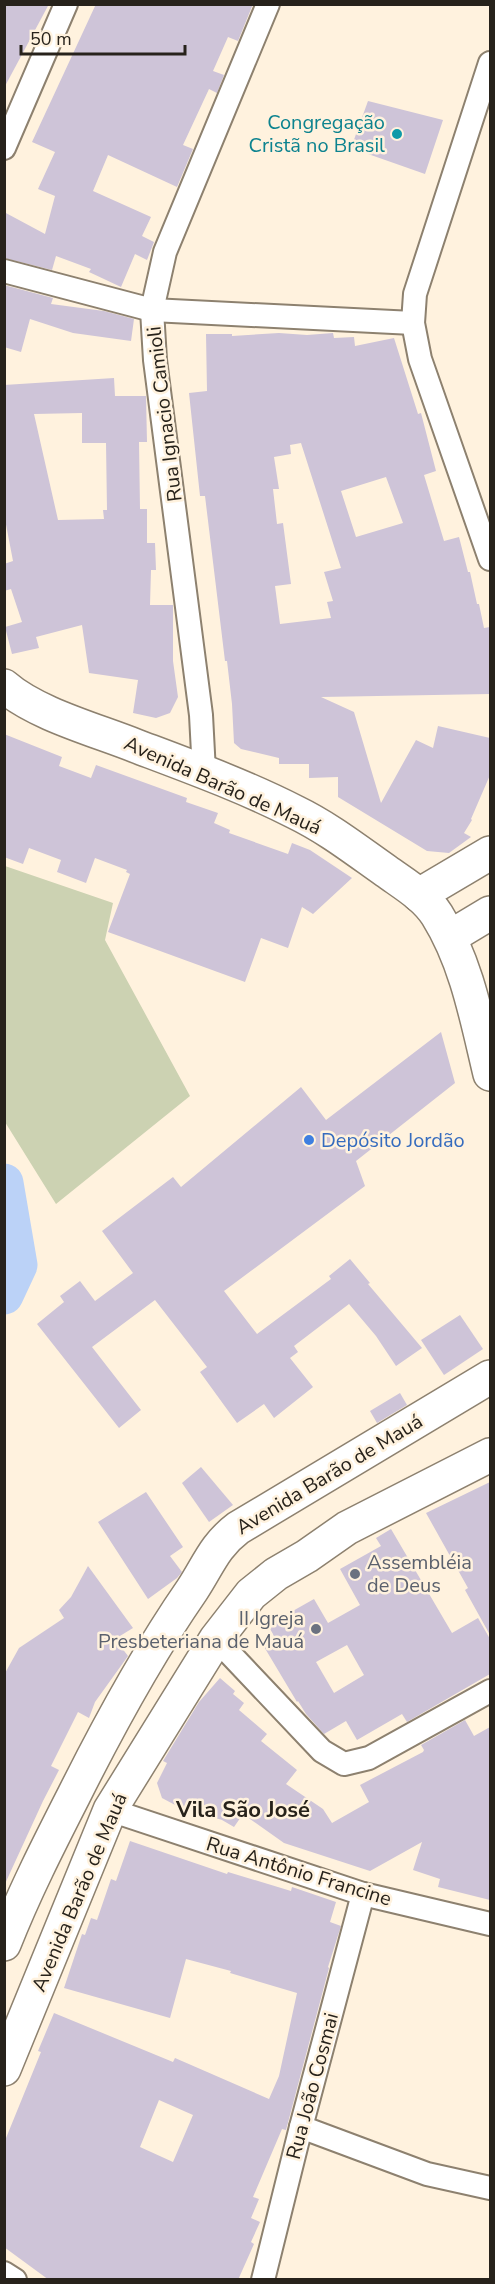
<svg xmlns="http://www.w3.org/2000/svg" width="495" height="2284" viewBox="0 0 495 2284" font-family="'Nunito Sans',sans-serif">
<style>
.green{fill:#ccd2b2}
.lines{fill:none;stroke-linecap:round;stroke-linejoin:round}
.river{stroke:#bbd2f7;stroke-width:39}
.building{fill:#cec4d8;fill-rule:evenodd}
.street-casing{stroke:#8d816f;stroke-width:26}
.secondary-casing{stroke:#8d816f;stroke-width:36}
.primary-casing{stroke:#8d816f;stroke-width:36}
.street{stroke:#fff;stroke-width:22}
.secondary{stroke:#fff;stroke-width:33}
.primary{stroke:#fff;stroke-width:33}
.culture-dot{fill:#0f9aa8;stroke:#fff2de;stroke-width:2}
.shop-dot{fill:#3f7fe0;stroke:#fff2de;stroke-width:2}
.worship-dot{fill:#6b7280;stroke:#fff2de;stroke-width:2}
.labels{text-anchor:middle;stroke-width:5;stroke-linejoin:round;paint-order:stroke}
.culture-label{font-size:20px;fill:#0d838f;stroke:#fff2de;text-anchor:end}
.street-label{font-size:20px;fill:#27221b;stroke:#fff2de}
.shop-label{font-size:20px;fill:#366cbe;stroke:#fff2de;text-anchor:start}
.worship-label{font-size:20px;fill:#5b616d;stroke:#fff2de;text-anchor:start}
.quarter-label{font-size:22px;font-weight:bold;fill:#27221b;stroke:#fff2de}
</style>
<rect width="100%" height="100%" fill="#fff2de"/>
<!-- green -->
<path class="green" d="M5,866L113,903L105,940L190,1096L56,1204L5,1122Z"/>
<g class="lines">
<!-- river -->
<path class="river" d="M4,1183L18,1265L4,1295"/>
</g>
<!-- building -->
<g class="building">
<path d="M4,4H49L4,88Z"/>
<path d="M96,4H253L238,41L228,37L213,71L224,75L217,93L209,89L183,145L193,149L177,187L108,155L93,191L151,217L142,236L154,242L147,260L135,254L121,287L89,272L91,269L56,256L52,270L4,258V212L45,234L55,196L38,189L55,152L32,142Z"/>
<path d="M368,101L443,120L425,174L351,148Z"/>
<path d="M4,285L53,298L51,304L104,311L134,319L131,341L73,333L30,319L21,352L4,347Z"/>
<path d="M279,333L307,335L333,333L334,338L354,337L355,346L394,338L418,414L421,413L436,471L424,475L444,541L459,537L468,572H470L477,604H479L484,628L490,627V694L321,697L354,712L381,803L416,740L433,748L438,726L490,738V775L471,819L472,820L464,833L471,837L449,853L427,851L338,797V777L309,778V764H279V758L241,749L234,743L232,704L227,661H225L205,496H200L189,393L207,391L206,334H232V336ZM301,443L341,568L324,572L333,601L327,602L331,618L280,624L275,586L291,584L283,523L277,524L273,489H279L274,457L291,454L290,445ZM386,477L403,523L356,537L341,491Z"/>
<path d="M114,378L115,396H146L147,442H139L140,509H147V543H155L156,570H151L150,605H173V661L178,697L170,713L156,718L133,713L138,680L89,673L82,625L36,637L39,648L12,654L5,627L22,622L11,589L4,591V564L13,561L4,514V385ZM82,413V443H106L107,510H103L104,519L58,520L34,414Z"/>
<path d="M4,734L62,757L59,766L91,778L96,765L187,798L186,802L218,813L214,823L230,830L229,833L288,854L292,843L310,850L352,878L313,914L302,907L288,948L261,938L245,982L108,932L130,874L126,872L127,870L95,858L86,883L57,872L61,860L29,848L23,864L4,857Z"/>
<path d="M441,1032L455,1083L356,1161L365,1186L224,1291L257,1334L331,1279L329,1276L350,1259L370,1283L368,1284L422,1348L396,1366L376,1336L349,1304L294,1346L298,1352L290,1358L313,1387L274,1418L264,1404L237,1423L200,1372L207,1367L155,1300L92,1347L141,1410L119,1428L37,1324L64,1302L60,1296L80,1281L95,1301L133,1273L102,1231L173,1177L181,1187L301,1087L326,1120Z"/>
<path d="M460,1315L483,1349L444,1375L421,1340Z"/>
<path d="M400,1393L407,1405L377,1423L370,1411Z"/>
<path d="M201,1467L233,1505L209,1522L182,1483Z"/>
<path d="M490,1482V1635L465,1590L468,1588L426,1513Z"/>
<path d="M146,1492L183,1547L170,1556L182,1572L177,1578L148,1599L98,1522Z"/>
<path d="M391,1529L452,1633L478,1618L490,1639V1674L407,1722L402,1714L357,1740L346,1721L324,1734L306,1714L298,1701L297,1702L263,1645L275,1638L268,1625L314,1599L328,1623L360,1605L340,1569L381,1546L376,1538ZM347,1645L364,1675L334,1693L316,1662Z"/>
<path d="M88,1566L133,1628L115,1639L128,1656L95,1702L89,1718L78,1712L51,1766L59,1770L43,1801L4,1886V1675L19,1648L64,1618L59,1610L71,1597Z"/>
<path d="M220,1678L235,1691L233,1694L244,1703L239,1710L267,1734L261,1741L297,1770L286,1784L323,1809L332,1823L369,1802L360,1785L423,1752L424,1750L421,1745L465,1720L474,1736L490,1727V1900L438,1887L440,1879L413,1870L422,1842L370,1871L284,1843L243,1814L234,1827L222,1820L177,1806L162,1798L157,1783L167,1763L163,1761L199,1702Z"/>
<path d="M130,1841L227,1874L228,1872L291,1891L292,1887L336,1902L330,1922L341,1926L328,1967L329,1968L286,2130L282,2129L253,2197L259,2199L251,2218L260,2222L251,2242L254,2244L238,2280H49L4,2247V2143L41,2052L38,2051L54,2013L173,2062L175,2058L269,2099L279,2076L297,1993L230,1973L231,1971L186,1959L170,2018L64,1988L82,1934L85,1935L91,1918L97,1920L111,1879L116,1881ZM159,2100L193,2115L173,2162L140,2147Z"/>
</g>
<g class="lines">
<!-- street casing -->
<g class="street-casing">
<g id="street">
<path d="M490,63L415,294L413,323L420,359L490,559"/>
<path d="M4,148L66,4"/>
<path d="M4,271L152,310L413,323"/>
<path d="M204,772L201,715L155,360L152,310L165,252L268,4"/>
<path d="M216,1639L322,1751L344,1764L369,1758L490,1691"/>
<path d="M110,1810L363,1894L490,1924"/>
<path d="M301,2127L427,2174L490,2188"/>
<path d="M4,2273L15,2280"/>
<path d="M263,2280L301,2127L363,1894"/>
</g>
</g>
<!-- secondary casing -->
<g class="secondary-casing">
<g id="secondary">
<path d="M4,686C36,714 96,730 136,746C189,766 244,786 295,812C328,828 356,850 386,871C404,884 425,896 437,915C467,963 477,1020 490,1074"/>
<path d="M419,895L490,853"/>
<path d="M450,937L490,913"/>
</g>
</g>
<!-- primary casing -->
<g class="primary-casing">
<g id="primary">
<path d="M4,1944C24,1893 49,1844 74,1795C109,1725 147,1655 192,1590C208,1566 214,1546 238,1528L490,1377"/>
<path d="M4,2069L110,1810L216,1639L251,1594L276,1574L307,1556L347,1528L490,1455"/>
</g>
</g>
<!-- street -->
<use href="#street" class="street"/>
<!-- secondary -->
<use href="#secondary" class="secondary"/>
<!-- primary -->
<use href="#primary" class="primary"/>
</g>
<!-- markers -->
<circle class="culture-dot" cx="397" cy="134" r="6"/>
<circle class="shop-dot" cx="309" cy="1140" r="6"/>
<g class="worship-dot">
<circle cx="355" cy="1574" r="6"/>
<circle cx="316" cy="1629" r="6"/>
</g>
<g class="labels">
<!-- culture labels -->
<g class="culture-label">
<text x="385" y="129">Congregação<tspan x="385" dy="23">Cristã no Brasil</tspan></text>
</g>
<!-- street labels -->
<g class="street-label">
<text transform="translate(164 414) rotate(-97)" y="7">Rua Ignacio Camioli</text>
<text transform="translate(223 785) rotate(24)" y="7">Avenida Barão de Mauá</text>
<text transform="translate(329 1474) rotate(-31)" y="7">Avenida Barão de Mauá</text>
<text transform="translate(299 1871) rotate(17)" y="7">Rua Antônio Francine</text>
<text transform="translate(79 1892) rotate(-67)" y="7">Avenida Barão de Mauá</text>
<text transform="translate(312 2086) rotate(-75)" y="7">Rua João Cosmai</text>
</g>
<!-- shop labels -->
<g class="shop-label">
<text x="321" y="1147">Depósito Jordão</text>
</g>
<!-- worship labels -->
<g class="worship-label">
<text x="367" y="1569">Assembléia<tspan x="367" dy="23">de Deus</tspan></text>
<text x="304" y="1625" text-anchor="end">II Igreja<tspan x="304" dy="23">Presbeteriana de Mauá</tspan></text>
</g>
<!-- quarter labels -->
<g class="quarter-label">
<text x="243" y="1817">Vila São José</text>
</g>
</g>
<!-- border -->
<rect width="495" height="2284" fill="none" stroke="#27221b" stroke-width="12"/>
<!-- scale -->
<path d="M21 45v9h164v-9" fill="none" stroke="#27221b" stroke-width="3"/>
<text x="30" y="45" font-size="18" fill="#27221b" stroke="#fff2de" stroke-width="4.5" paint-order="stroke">50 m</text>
</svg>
